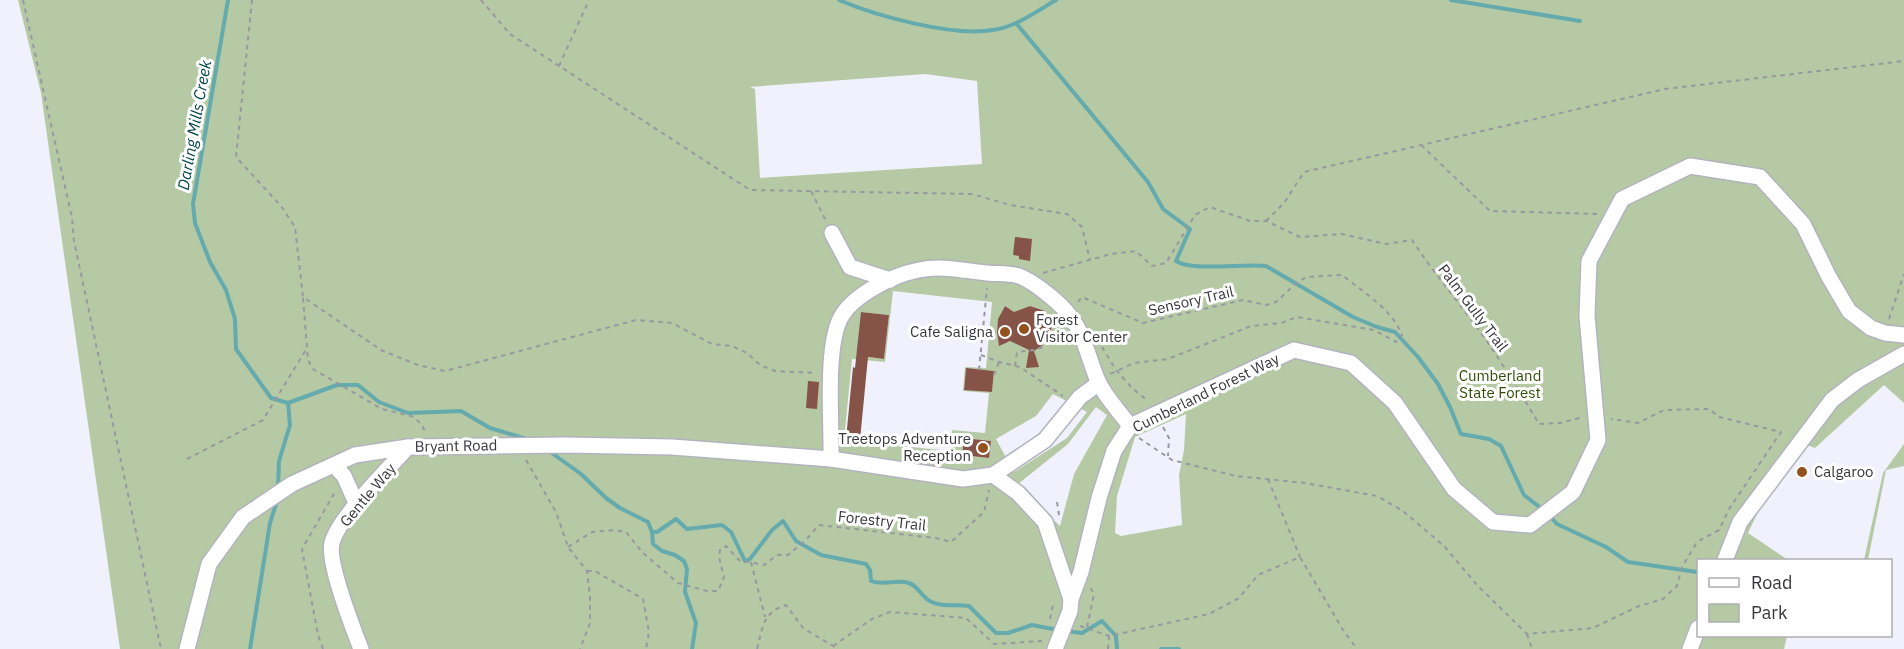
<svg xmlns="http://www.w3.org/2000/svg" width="1904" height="649" viewBox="0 0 1904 649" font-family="'IBM Plex Sans',sans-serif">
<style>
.green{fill:#b5caa4;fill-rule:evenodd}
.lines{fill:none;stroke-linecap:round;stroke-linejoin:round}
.stream{stroke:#65aaad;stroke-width:4}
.building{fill:#865349}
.minor-casing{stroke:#b3b3bf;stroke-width:18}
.path{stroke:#9898a1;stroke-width:2;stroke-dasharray:4.5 4.5;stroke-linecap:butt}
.minor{stroke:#fff;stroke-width:15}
.poi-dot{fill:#93521d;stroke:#fff;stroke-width:2}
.labels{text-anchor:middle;stroke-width:6;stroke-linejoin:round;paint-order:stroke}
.street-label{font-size:15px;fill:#37373c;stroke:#fff}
.poi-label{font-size:15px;fill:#37373c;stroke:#fff;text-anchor:start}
.park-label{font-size:15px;fill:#314e07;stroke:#fff}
.water-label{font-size:16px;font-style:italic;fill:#034649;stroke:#fff}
</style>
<rect width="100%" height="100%" fill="#f1f1fe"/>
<!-- green -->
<g class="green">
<path d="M18,0H1904V403L1884,385L1815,448L1804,444L1767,493L1748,533L1788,560H1698V636H1787L1784,649H120L41,93ZM925,74L977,81L982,164L760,178L755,89L750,87ZM893,291L992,302L986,368L965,367L963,391L989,393L985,433L952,430L950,451L844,440L852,359L885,362ZM1005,306L1015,313L1030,306L1044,311L1052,327C1042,353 1035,353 1012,340L999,345C996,329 997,320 1005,306ZM862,312L889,315L884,359L857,356ZM966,369L994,371L992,392L964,389ZM1053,394L1087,412L1067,438L1014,472L996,439L1036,416ZM1096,407L1107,415L1074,474L1060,526L1018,484L1068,444ZM1186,414L1184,450L1179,475L1182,525L1121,536L1115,533L1117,496L1135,437ZM964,438L991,441L989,458L962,455Z"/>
<path d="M1904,444V466L1886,470L1868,560H1864L1883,473Z"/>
</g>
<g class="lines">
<!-- stream -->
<g class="stream">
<path d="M228,0L193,204L195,223L210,262L226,290L235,319L236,349L271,398L288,403"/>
<path d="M839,0C876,16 953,37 993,30C1016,27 1037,11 1056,0"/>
<path d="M1451,0L1580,21"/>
<path d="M1016,23L1148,182L1163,209L1190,229L1176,261C1193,272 1244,263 1266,266L1353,317L1377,327L1395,332L1418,357L1438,384L1450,407L1461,434L1489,439L1501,446L1524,495L1542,509"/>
<path d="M288,403L337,385H358L379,402L408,413L461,411L490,428L530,440"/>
<path d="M549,451L581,474L606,498L620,508L648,522L652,532H657L676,519L687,529L722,525L731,532L745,561L750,559L772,530L783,521L796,541L821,555L866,564L870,570L871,581C884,586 897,579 909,583C918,586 920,594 927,599C938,608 956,604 969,606L996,633H1008L1032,625L1058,630"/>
<path d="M278,487L279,461L290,425L288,403"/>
<path d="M1548,514L1557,524L1606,547L1628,562L1697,572"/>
<path d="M652,532L653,544L662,551L675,555L684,561L687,569L685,592L696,623L692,649"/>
<path d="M1065,631L1082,633L1102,621L1116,636L1117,649"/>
<path d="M250,649L270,523L277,501"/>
<path d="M1161,649H1179"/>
</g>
</g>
<!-- building -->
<g class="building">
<path d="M1015,237L1032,239L1030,261L1019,259V256L1013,255Z"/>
<path d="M1005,306L1014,312L1030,306L1045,311L1052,327L1047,342L1034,351L1039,367L1026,368L1029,350L1010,341L999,346L997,332L998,319Z"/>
<path d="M861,312L889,315L884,359L868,357L860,440L846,439L853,367L855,368Z"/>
<path d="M966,368L994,371L992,392L964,390Z"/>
<path d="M808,381L819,382L817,409L806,408Z"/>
<path d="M964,438L991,441L989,458L962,455Z"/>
</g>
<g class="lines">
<!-- minor casing -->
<g class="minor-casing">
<g id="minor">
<path d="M832,233L850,267L890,280"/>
<path d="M831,459C832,424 825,350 840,319C852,295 893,275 919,270C941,265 965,271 987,273C997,274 1009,273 1019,276C1033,281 1056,300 1066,311C1084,331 1088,358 1098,381C1105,397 1120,412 1130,426"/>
<path d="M334,465L344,476L357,505"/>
<path d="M993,475L1045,440L1080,397L1099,383"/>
<path d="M1725,560L1740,522L1832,400L1858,380L1904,354"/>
<path d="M187,649L209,564L243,517L292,484L355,455L408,447L566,445L672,447L831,459L963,479L993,475L1018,493L1045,522L1071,599"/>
<path d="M361,649C353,628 327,562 332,543C338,518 389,468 408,447"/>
<path d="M1055,649L1070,611L1071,599L1081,572L1099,498L1114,451L1130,426L1294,350L1351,363L1395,403L1454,489L1493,522L1530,525L1573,492L1598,440L1587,316L1589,261L1622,199L1690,166L1760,177L1803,224L1829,277L1849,311L1871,328L1885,333L1904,335"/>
<path d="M1690,649L1698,628"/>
</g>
</g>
<!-- path -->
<g class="path">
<path d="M23,0L72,218L74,241L161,649"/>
<path d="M252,0L236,157L281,206L295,227L303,297L381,350L418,365L445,371L636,320L672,323L712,344L732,346L747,353L760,365L775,371L816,373"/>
<path d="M481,0L510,34L750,190L972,194L1010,205L1067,214L1082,227L1090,260"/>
<path d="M559,66L589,0"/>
<path d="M1421,145L1490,211L1599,214"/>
<path d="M811,191L826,221"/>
<path d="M1266,221L1284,203L1304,172L1665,89L1904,61"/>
<path d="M1043,273L1111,254L1136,251L1152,266L1166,263L1195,215L1210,207L1250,221H1266L1300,237L1342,234L1386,244L1412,240C1433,272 1457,300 1479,330C1501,361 1520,392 1539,424L1560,423L1583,417"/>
<path d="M303,298L308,360L313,369L382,409L414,417L422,425L425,432"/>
<path d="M1078,302L1082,297L1143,323L1243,300L1266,305L1276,302L1293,286L1306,277L1342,275C1363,292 1392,309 1402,335L1396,342L1374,330L1297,317L1281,323L1251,326L1168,359L1134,363L1110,374"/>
<path d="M1889,319L1904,274"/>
<path d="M1102,347L1116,370L1132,388L1148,401"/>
<path d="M981,355L999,362L1020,367L1063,396"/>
<path d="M1015,366L1017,352C1042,349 1044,352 1054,327L1048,314"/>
<path d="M979,370L987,288"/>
<path d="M994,375L999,362"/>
<path d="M1163,427L1169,438L1168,456"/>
<path d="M1139,438L1172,460L1236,476L1305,483L1377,496L1403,511L1444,546L1477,585L1527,634L1593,628L1639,606L1663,599L1677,586L1682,567L1697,542L1719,530L1729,509L1781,432L1719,417L1709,409L1664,410L1638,423L1611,419"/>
<path d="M187,459L263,420L307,348"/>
<path d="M526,460L556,512L568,547L587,571L590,596V623L580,649"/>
<path d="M1268,479L1300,557"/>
<path d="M1057,502L1059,515"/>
<path d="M568,547L592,532L615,530L626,532L643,553L678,583L707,591H718L724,577L719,557L720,550L726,546L739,560L764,565L777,555H788L805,541L819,525L936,538L951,542L984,512L989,490"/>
<path d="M751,562L765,617"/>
<path d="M587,571H595L643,599L649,632L646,649"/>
<path d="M1050,619L1053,605H1056"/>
<path d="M1080,626L1109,636L1209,614L1239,598L1258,575L1300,557L1343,630L1357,649"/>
<path d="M1087,627L1094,594L1090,587"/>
<path d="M1527,634L1532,649"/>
<path d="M833,646L872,619L890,612L966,618L994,644L1042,641"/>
<path d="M323,649L318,635L302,549L335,492"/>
<path d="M757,649C763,627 762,613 786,605L803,628L838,649"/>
<path d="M1108,649L1109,636"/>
</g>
<!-- minor -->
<use href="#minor" class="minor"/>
</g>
<!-- markers -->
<g class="poi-dot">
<circle cx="1024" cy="329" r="6"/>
<circle cx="1005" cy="332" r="6"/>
<circle cx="983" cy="448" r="6"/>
<circle cx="1802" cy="472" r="6"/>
</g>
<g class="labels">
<!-- street labels -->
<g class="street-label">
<text transform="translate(1191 301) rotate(-13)" y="5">Sensory Trail</text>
<text transform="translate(1473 308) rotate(53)" y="5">Palm Gully Trail</text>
<text transform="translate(1206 393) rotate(-26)" y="5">Cumberland Forest Way</text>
<text transform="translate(456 446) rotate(-1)" y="5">Bryant Road</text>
<text transform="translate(368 495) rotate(-50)" y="5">Gentle Way</text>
<text transform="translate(882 521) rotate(6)" y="5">Forestry Trail</text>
</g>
<!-- poi labels -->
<g class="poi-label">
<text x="1036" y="325">Forest<tspan x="1036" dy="17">Visitor Center</tspan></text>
<text x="993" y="337" text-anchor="end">Cafe Saligna</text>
<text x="971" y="444" text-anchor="end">Treetops Adventure<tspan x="971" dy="17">Reception</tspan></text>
<text x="1814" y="477">Calgaroo</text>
</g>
<!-- park labels -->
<g class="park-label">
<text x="1500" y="381">Cumberland<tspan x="1500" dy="17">State Forest</tspan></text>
</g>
<!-- water labels -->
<g class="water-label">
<text transform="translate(194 125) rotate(-80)" y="6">Darling Mills Creek</text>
</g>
</g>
<!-- legend -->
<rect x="1697" y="559" width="195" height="78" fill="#ffffff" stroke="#afafb1" stroke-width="1.5"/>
<rect x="1709" y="578" width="30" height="9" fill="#ffffff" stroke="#afafb1" stroke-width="1.5"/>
<text x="1751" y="589" font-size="18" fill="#37373c">Road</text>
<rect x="1709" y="604" width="30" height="18" fill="#b5caa4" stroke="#afafb1" stroke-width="1.5"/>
<text x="1751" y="619" font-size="18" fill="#37373c">Park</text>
</svg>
